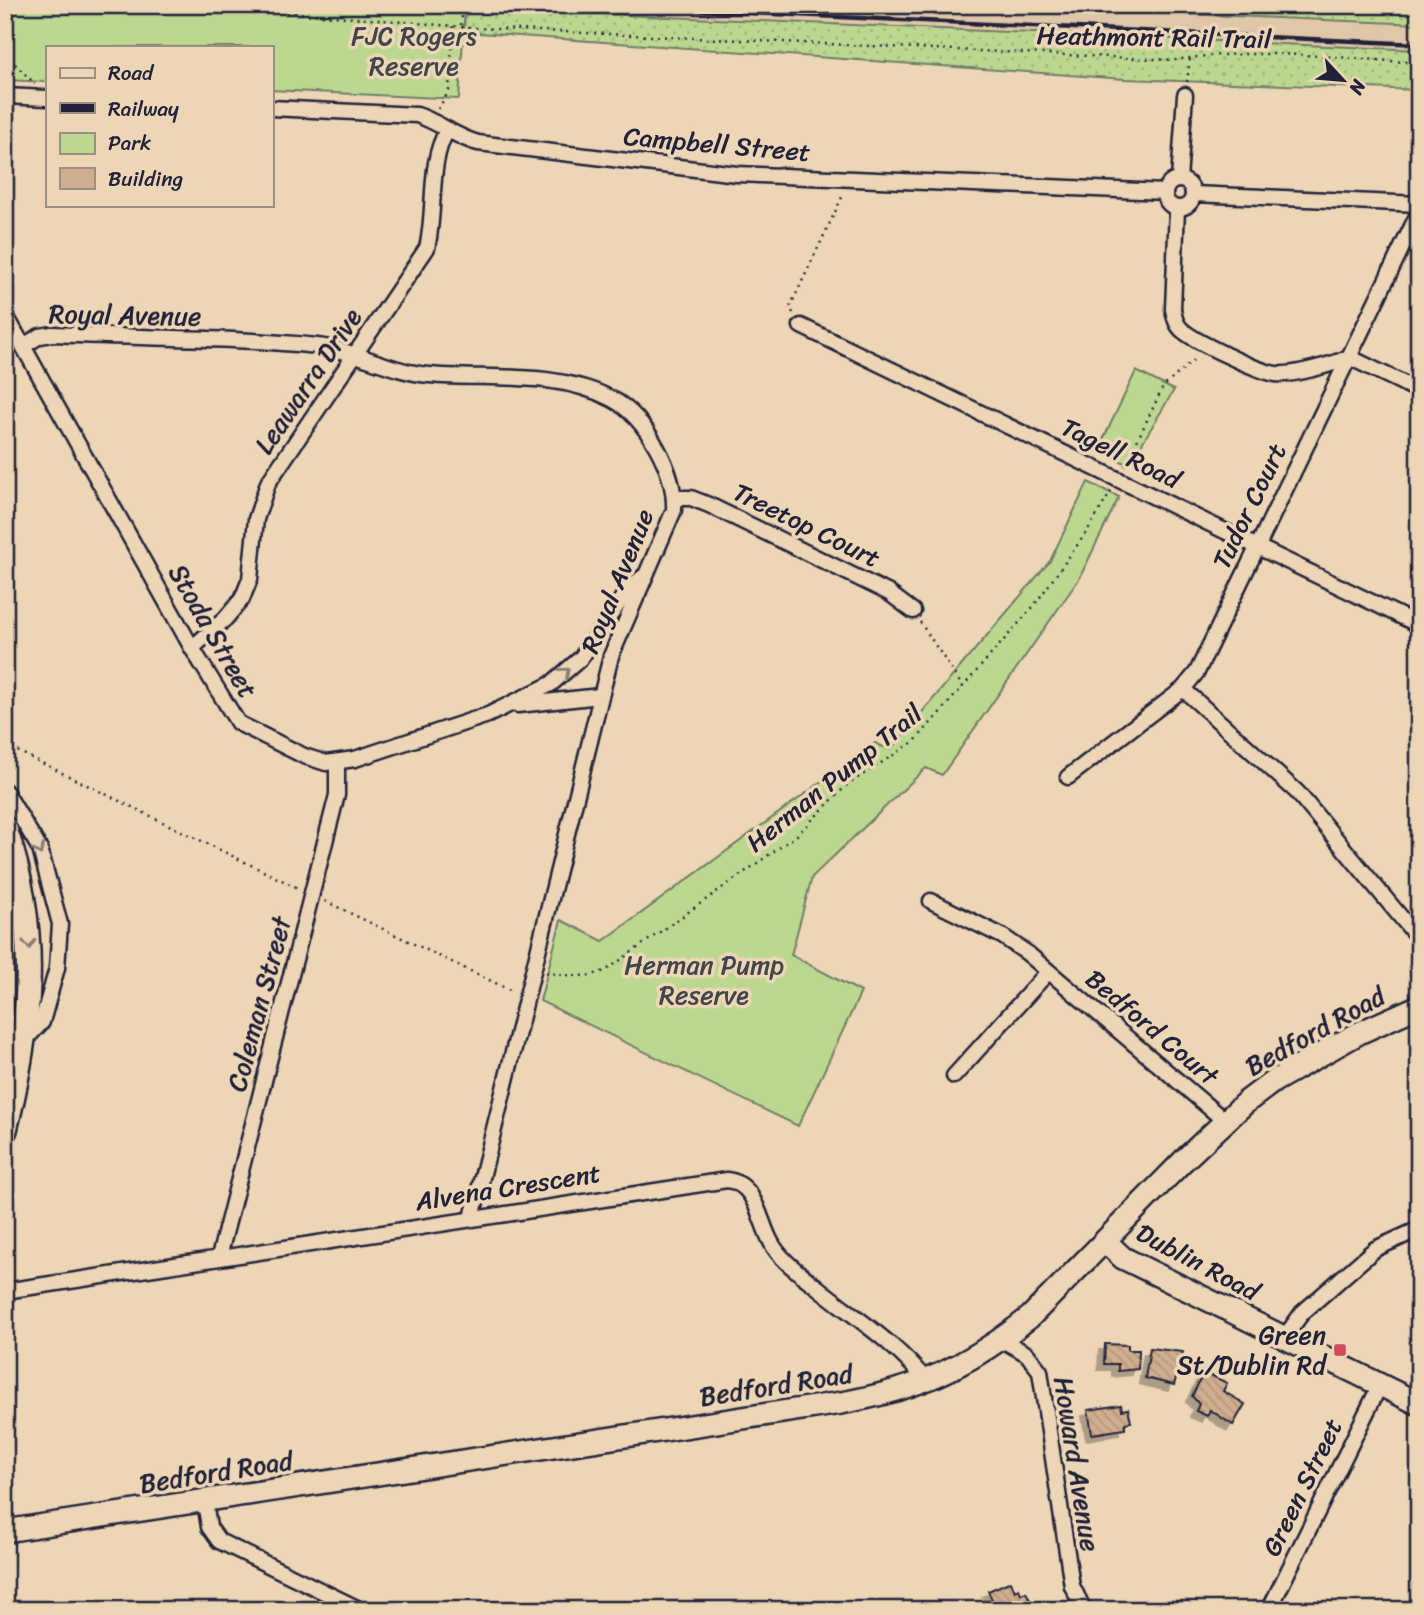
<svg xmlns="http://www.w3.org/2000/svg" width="1424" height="1615" viewBox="0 0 1424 1615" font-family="Sriracha,sans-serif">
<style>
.built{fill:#e0c7a8}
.grass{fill:url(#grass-dots);stroke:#6f7d66;stroke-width:2}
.green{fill:#bcd890;stroke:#6f7d66;stroke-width:2}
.building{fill:url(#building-back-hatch);stroke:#22223b;stroke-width:2;filter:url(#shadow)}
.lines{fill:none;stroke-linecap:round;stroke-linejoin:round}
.minor-casing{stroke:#22223b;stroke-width:19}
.secondary-casing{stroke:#22223b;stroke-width:26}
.primary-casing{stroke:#22223b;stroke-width:28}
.path{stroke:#22223b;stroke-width:2.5;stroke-dasharray:2 5;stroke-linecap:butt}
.minor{stroke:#edd6b6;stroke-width:14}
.secondary{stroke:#edd6b6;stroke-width:21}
.primary{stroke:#edd6b6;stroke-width:23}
.rail{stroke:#22223b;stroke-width:4.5}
.oneway{stroke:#887c78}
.poi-dot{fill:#d1495b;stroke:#edd6b6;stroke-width:2.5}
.labels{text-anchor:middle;stroke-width:7;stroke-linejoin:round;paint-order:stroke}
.park-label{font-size:26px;fill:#41464c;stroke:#edd6b6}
.street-label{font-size:26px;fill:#22223b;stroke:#edd6b6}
.poi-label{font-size:26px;fill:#22223b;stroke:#edd6b6;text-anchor:end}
</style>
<defs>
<pattern id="grass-dots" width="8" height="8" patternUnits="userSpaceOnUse" patternTransform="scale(1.75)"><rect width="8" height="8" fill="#bcd890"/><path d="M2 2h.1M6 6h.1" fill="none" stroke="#a1b97d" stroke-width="1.8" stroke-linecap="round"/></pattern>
<pattern id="building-back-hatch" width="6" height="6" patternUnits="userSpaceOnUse" patternTransform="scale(1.75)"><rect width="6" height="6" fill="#d0ae8d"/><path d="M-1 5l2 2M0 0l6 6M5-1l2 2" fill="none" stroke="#b2957b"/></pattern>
<filter id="shadow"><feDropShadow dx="-6" dy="6" stdDeviation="0" flood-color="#0004"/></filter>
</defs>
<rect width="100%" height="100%" fill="#edd6b6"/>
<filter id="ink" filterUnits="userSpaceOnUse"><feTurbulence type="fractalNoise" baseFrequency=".0143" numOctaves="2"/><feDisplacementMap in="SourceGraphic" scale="14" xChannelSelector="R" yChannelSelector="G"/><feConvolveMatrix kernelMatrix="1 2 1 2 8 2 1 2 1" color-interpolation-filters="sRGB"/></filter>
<g filter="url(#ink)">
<!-- built -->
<path class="built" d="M465,5H973L1419,24V50L465,8Z"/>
<!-- grass -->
<g class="grass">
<path d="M973,5H1419V24Z"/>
<path d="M465,8L1419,50V90L1125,79L464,32Z"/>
</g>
<!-- green -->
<g class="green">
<path d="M5,5L465,8L459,99L271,90V47H47V82L5,80Z"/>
<path d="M1136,371L1174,390L1129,465L1098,450Z"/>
<path d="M1088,482L1119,497L1079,579L942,775L926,768L812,877L791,955L861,992L798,1126L540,1001L561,920L603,941L875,743L890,750L1050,561Z"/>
</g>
<!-- building -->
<g class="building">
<path d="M1105,1344L1128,1345V1350H1139L1138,1369L1118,1371V1364H1104Z"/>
<path d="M1150,1348L1183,1352L1174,1385L1145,1378Z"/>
<path d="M1204,1372L1227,1383L1223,1391L1245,1404L1233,1425L1210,1410L1207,1416L1196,1411L1199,1404L1192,1396Z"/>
<path d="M1121,1405L1122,1410L1128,1409L1131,1422L1125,1423V1429L1092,1434L1088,1410Z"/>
<path d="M1011,1581L1015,1591L1019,1589L1021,1594L1026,1592L1032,1604L1020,1610H997L988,1591Z"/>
</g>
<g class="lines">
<!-- minor casing -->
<g class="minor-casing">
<g id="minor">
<path d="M5,96L47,98"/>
<path d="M271,108L417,115C439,122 455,137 478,143L737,174L1165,192"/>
<path d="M1179,180L1185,95"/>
<circle cx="1179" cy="194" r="14"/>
<path d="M1193,194L1419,204"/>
<path d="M1177,208L1173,309C1174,317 1176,324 1181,329C1193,341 1259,372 1276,374C1292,376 1335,364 1349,357L1419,391"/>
<path d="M5,314L192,648L238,723L304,756L326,763L355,759L488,715L551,684L581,658L629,588L643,577"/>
<path d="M801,326L1419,625"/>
<path d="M23,346L40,336L52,334C140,338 229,337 317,346C355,350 391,372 429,375C489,380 557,370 612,399C646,417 676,472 674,510L611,656L472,1218"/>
<path d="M674,498H691L709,505L889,593L913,611"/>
<path d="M192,648L225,619L242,599L250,579L256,519L268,483L427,248C436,212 428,161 447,131"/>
<path d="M1183,689L1297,792L1419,939"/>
<path d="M518,705L600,696"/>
<path d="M1068,777L1183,689L1197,672L1419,212"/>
<path d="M5,791L40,849L60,924L57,968L42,1022L24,1041"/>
<path d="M931,901L1002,936L1027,953L1225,1121"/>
<path d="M954,1076L1048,972"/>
<path d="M219,1257L337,795V763"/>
<path d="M5,1291L727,1180C756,1183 759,1220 771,1242C780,1260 801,1274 817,1287C854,1317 897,1344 927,1382"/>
<path d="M1284,1338L1302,1313L1375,1249L1419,1229"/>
<path d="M1002,1340L1027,1354L1040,1371L1072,1586L1084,1610"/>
<path d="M205,1502L209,1527L219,1541L361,1610"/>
<path d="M1269,1610L1380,1385"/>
</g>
</g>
<!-- secondary casing -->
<g class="secondary-casing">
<g id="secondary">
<path d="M1105,1241L1123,1258L1419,1404"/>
<path d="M5,1531L841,1403C918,1389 968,1367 1030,1317L1183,1161L1246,1102L1274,1081L1359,1033L1419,1006"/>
</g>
</g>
<!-- primary casing -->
<g class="primary-casing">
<path id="primary" d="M5,829C41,933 31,1025 5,1130"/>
</g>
<!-- path -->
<g class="path">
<path d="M49,5L296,13L477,28L1176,60C1255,47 1340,58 1419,63"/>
<path d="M461,25L463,5"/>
<path d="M5,54L35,84"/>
<path d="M1187,82L1190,58"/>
<path d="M438,109L449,91L453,24"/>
<path d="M793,313L790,307L844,193"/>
<path d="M1125,466L1163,387L1197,357"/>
<path d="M920,622L963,687"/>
<path d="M5,745L298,888"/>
<path d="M325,901L514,992"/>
<path d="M546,973C568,975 588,980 608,969L797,835L847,785L915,741L1033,607L1086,533L1112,490"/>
</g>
<!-- minor -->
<use href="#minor" class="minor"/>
<!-- secondary -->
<use href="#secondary" class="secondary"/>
<!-- primary -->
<use href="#primary" class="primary"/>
<!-- rail -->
<path class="rail" d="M581,5L1419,44"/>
</g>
<!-- one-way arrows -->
<defs><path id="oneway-chevron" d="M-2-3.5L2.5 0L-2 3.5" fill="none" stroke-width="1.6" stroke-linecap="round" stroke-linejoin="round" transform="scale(1.75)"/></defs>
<g class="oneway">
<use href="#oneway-chevron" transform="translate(565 672) rotate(-40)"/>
<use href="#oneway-chevron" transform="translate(39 850) rotate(68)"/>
<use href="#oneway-chevron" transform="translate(29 944) rotate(87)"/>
</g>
</g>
<!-- markers -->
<rect class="poi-dot" x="1333" y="1343" width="14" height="14" rx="3.5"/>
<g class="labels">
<!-- park labels -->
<g class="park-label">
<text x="414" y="45">FJC Rogers<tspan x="414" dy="30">Reserve</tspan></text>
<text x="704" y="974">Herman Pump<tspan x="704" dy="30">Reserve</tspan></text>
</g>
<!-- street labels -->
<g class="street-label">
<text transform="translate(1154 37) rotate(1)" y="9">Heathmont Rail Trail</text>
<text transform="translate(717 144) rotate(5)" y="9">Campbell Street</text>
<text transform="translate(125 315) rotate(1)" y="9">Royal Avenue</text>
<text transform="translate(308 381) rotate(-56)" y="9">Leawarra Drive</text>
<text transform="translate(1121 453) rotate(26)" y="9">Tagell Road</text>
<text transform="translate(1249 506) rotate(-64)" y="9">Tudor Court</text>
<text transform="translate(807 525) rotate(26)" y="9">Treetop Court</text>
<text transform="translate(617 581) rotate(-68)" y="9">Royal Avenue</text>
<text transform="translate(213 631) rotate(60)" y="9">Stoda Street</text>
<text transform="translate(834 778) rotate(-39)" y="9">Herman Pump Trail</text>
<text transform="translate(259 1004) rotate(-75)" y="9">Coleman Street</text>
<text transform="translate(1152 1027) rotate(40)" y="9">Bedford Court</text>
<text transform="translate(1315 1031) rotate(-29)" y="9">Bedford Road</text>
<text transform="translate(508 1187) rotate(-9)" y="9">Alvena Crescent</text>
<text transform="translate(1198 1262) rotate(28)" y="9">Dublin Road</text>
<text transform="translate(776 1385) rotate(-9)" y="9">Bedford Road</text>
<text transform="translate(1077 1464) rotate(81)" y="9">Howard Avenue</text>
<text transform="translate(216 1472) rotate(-9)" y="9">Bedford Road</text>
<text transform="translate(1302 1487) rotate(-64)" y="9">Green Street</text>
</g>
<!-- poi labels -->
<g class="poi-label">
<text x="1326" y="1344">Green<tspan x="1326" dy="30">St/Dublin Rd</tspan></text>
</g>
</g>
<!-- margin -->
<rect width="1424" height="1615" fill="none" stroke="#edd6b6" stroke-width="28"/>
<rect x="14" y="14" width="1396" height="1587" fill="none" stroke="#22223b" stroke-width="2.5" filter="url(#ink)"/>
<!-- legend -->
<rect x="46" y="46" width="228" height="161" fill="#edd6b6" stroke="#9c8e85" stroke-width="2"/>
<rect x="60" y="68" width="35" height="10" fill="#edd6b6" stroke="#9c8e85" stroke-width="2"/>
<text x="108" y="80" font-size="21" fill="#22223b">Road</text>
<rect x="60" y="103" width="35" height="10" fill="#22223b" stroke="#9c8e85" stroke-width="2"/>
<text x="108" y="116" font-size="21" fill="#22223b">Railway</text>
<rect x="60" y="133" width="35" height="21" fill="#bcd890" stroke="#9c8e85" stroke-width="2"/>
<text x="108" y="150" font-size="21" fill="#22223b">Park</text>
<rect x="60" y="168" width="35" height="21" fill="#d0ae8d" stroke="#9c8e85" stroke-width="2"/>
<text x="108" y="186" font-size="21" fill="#22223b">Building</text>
<!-- north arrow -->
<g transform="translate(1343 80) rotate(116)" stroke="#edd6b6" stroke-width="5" paint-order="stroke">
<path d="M0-5L12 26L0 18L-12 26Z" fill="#22223b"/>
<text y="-10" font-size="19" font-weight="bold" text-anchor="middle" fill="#22223b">N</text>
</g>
</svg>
